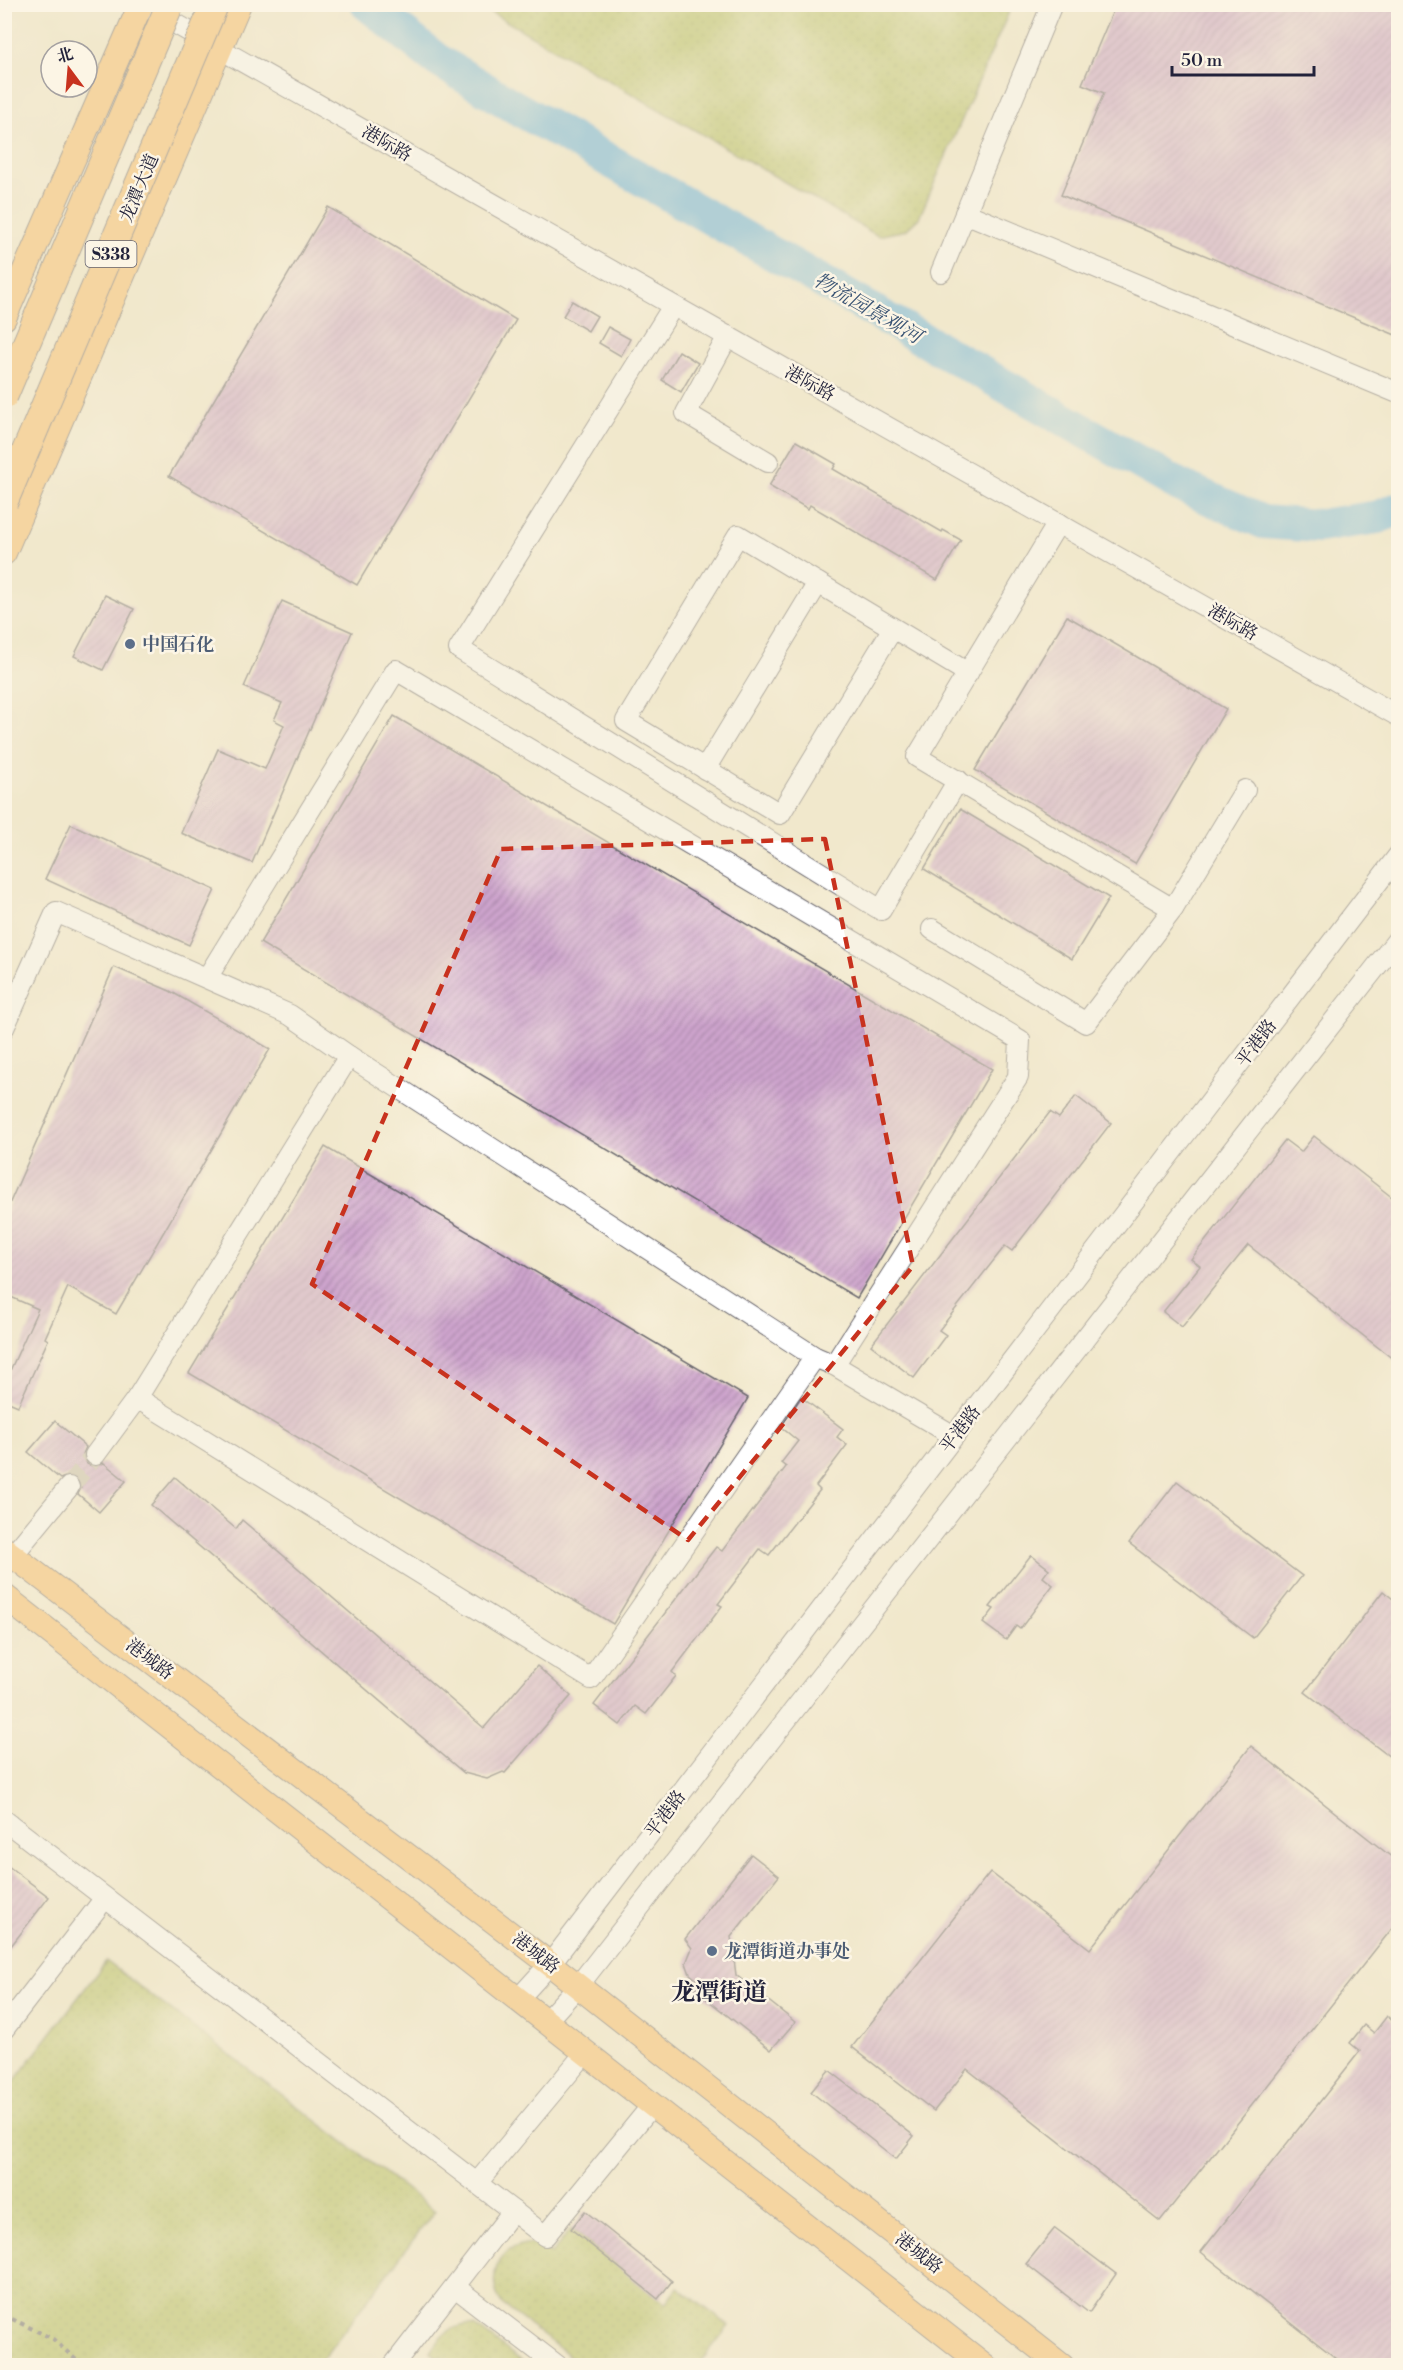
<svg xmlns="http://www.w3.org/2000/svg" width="1403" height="2370" viewBox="0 0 1403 2370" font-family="'Libre Bodoni','Noto Serif SC',serif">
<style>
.grass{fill:url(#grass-dots);stroke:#6b704e;stroke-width:1.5}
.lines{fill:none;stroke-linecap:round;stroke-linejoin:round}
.river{stroke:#66b2df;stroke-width:34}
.building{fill:url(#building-hatch)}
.minor-tunnel{stroke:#c8c0af;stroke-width:20;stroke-dasharray:20 10;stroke-linecap:butt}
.minor-casing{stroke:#6a676e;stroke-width:22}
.major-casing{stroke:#6a676e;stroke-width:26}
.path{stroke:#6a676e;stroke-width:4;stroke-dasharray:4.5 4.5;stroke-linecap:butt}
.minor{stroke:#fff;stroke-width:20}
.major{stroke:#fabe6d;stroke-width:24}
.highway-bridge-casing{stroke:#6a676e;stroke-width:29;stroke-linecap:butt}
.highway-bridge{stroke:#fabe6d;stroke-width:27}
.marked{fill:none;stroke:#c8321e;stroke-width:4.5;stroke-dasharray:12 8;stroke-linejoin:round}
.service-dot{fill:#5c6f8a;stroke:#fcf5e5;stroke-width:2}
.labels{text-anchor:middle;stroke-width:5;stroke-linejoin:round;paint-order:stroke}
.shield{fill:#fcf5e5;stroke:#63616e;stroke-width:1.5}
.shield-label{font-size:16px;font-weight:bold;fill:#22223b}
.street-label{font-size:18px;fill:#22223b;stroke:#fcf5e5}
.service-label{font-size:18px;font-weight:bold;fill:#4e5e75;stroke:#fcf5e5;text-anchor:start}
.water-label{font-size:20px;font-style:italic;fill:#3a5474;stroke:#fcf5e5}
.district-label{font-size:24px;font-weight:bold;fill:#22223b;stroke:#fcf5e5}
</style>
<defs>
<pattern id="grass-dots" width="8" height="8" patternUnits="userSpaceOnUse" patternTransform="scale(1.5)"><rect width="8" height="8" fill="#b4bf61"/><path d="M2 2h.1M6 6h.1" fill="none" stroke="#9aa455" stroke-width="1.8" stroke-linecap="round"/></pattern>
<pattern id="building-hatch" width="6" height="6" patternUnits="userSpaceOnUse" patternTransform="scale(1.5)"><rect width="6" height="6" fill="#cea4cd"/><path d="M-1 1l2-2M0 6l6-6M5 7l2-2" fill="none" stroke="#a785a8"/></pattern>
</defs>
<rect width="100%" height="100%" fill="#fcf5e5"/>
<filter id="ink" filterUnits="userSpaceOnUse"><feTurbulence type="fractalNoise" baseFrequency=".0167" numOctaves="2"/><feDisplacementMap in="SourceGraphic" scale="12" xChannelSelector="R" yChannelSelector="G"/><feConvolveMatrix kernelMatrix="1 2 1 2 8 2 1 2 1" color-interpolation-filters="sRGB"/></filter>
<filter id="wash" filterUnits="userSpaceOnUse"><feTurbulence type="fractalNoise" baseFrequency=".008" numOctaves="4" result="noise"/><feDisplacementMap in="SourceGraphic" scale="24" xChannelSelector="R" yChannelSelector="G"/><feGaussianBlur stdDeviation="1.35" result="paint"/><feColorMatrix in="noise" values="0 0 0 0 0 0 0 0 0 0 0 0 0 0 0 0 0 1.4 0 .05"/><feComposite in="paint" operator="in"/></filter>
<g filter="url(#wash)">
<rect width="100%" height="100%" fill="#f1e8cc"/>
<!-- grass -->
<g class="grass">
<path d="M478,5H1012L919,218L906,230L878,236Z"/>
<path d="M106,1961L435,2211L318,2365H5V2093Z"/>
<path d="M571,2229L665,2304L678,2287L729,2326L698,2365H581L502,2304C486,2281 496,2249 525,2244C530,2243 535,2243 539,2245C543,2247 547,2251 551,2254Z"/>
<path d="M467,2325L475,2326L527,2365H453L441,2356L438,2358L430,2352C440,2337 448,2327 467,2325Z"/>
</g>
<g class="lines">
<!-- river -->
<path class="river" d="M367,4L437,60L515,107L1179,485L1263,522L1319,526L1378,517L1398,509"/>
</g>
<g id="blocks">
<!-- building -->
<g class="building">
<path d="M1116,4H1398V336L1061,195L1104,93L1082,84Z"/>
<path d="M328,207L516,320L357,585L169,476Z"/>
<path d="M572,301L597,316L588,331L563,316Z"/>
<path d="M608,327L630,339L621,356L599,343Z"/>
<path d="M679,351L698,363L681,392L662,380Z"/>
<path d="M796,441L836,464L833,469L942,532L943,530L961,540L937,580L810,505L808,509L769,486Z"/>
<path d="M105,595L134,609L103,670L74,656Z"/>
<path d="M282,601L352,632L252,863L181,833L218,749L265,769L284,725L274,720L282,703L244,687Z"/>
<path d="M1067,616L1226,709L1135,864L975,770Z"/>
<path d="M394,716L992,1069L857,1298L260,943Z"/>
<path d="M960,809L1109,898L1072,959L924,869Z"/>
<path d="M71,824L215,890L189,945L45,879Z"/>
<path d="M114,967L170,991L270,1049L116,1314L68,1287L45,1338L48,1340L18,1406L4,1400V1384L38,1309L4,1294V1216Z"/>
<path d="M1076,1096L1111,1123L1012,1251L1005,1246L939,1330L946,1335L914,1378L871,1345L1050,1112L1059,1118Z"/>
<path d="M1314,1136L1398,1202V1363L1248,1245L1182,1327L1163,1312L1200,1266L1191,1259L1285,1140L1301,1152Z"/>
<path d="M325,1147L748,1398L613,1624L189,1373Z"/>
<path d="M801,1397L843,1429L837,1437L847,1445L816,1486L820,1490L769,1555L760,1549L718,1604L722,1606L672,1672L676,1676L646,1714L635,1706L620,1725L594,1705L716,1547L722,1551L786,1467L781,1463L798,1441L781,1427Z"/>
<path d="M55,1421L86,1447L83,1454L87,1464L94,1467L104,1463L126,1481L99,1512L78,1494L81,1488L77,1478L70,1475L60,1479L28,1452Z"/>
<path d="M175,1477L236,1529L242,1520L484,1728L537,1666L571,1696L505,1773L503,1772L487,1779L464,1773L151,1505Z"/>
<path d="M1177,1481L1302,1576L1253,1638L1129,1543Z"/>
<path d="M1031,1555L1049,1569L1043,1577L1053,1585L1020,1629L1016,1626L1006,1640L983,1623L994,1609L990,1607Z"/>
<path d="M1383,1591L1398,1603V1763L1305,1692Z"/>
<path d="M1251,1746L1398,1862V1921L1160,2221L967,2069L934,2111L852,2047L990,1872L1090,1949Z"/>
<path d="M751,1854L779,1876L731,1937L736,1975L795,2022L771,2050L694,1989L700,1982L690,1974L686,1963L692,1948L685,1939Z"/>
<path d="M4,1863L49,1897L4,1955Z"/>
<path d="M1387,2016L1398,2026V2354L1390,2366H1346L1201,2252L1360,2051L1350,2043L1364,2025L1374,2033Z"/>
<path d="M829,2070L914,2136L896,2159L811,2092Z"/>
<path d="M585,2211L672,2281L658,2299L571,2229Z"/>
<path d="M1055,2228L1116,2274L1089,2313L1026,2264Z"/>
</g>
</g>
</g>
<g filter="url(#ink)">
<use href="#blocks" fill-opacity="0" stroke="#6a676e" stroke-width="1.5"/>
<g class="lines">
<!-- minor-tunnel -->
<path class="minor-tunnel" d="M69,1487L95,1455"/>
<!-- minor casing -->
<g class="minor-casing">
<g id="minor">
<path d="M153,11L1398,716"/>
<path d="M965,213L1398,393"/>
<path d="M941,272L1052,4"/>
<path d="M673,306L459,649L881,910L958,780"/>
<path d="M728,336L686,413L768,462"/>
<path d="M1058,523L917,757L1173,909"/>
<path d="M893,628L780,814L626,721L738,535L968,673"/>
<path d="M705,769L818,583"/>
<path d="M932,929L1086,1023L1173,909L1245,790"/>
<path d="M207,978L396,670L1020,1040L1018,1077L834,1365"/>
<path d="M4,1028L56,912L290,1015L349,1056"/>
<path d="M137,1398L591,1679L815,1357"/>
<path d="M95,1455L137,1398L349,1056L815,1357L834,1365L954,1436"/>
<path d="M13,1555L69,1487"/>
<path d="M4,1820L513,2211L393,2366"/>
<path d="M519,1998L550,1964L1398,856"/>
<path d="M547,2020L578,1986L1398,939"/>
<path d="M4,2029L105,1898"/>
<path d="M477,2183L586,2052"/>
<path d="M513,2211L545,2236L653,2104"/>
<path d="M455,2287L558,2366"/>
</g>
</g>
<!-- major casing -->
<g class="major-casing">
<g id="major">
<path d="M4,318L141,4"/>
<path d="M4,553L239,4"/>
<path d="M4,1549L550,1964L1062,2366"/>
<path d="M4,1596L985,2366"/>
</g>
</g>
<!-- path -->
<path class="path" d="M4,2315L53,2339L83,2366"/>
<!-- minor -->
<use href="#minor" class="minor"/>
<!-- major -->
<use href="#major" class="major"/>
<!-- highway-bridge casing -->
<g class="highway-bridge-casing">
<g id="highway-bridge">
<path d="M4,396L170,4"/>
<path d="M4,502L215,4"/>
</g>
</g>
<!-- highway-bridge -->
<use href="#highway-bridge" class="highway-bridge"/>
</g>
</g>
<!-- marked area -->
<path d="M0 0H1403V2370H0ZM825,839L913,1266L688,1540L312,1284L501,849Z" fill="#f1e8cc" fill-opacity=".55" fill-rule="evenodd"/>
<path class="marked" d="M825,839L913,1266L688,1540L312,1284L501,849Z"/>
<!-- markers -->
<g class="service-dot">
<circle cx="130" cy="644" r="6"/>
<circle cx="712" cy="1951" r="6"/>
</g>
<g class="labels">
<!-- shield labels -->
<rect class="shield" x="85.5" y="241" width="51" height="26" rx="4.5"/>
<g class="shield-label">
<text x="111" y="260">S338</text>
</g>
<!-- street labels -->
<g class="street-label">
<text transform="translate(387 143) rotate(30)" y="6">港际路</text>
<text transform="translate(139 188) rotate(-67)" y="6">龙潭大道</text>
<text transform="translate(810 383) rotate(29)" y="6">港际路</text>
<text transform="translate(1233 622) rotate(30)" y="6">港际路</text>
<text transform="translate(1256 1043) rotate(-53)" y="6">平港路</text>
<text transform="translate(960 1429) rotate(-53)" y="6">平港路</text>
<text transform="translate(150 1659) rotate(37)" y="6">港城路</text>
<text transform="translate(665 1814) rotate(-53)" y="6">平港路</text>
<text transform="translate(536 1953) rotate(38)" y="6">港城路</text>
<text transform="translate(919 2253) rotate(38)" y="6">港城路</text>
</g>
<!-- service labels -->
<g class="service-label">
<text x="142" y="650">中国石化</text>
<text x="724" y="1957">龙潭街道办事处</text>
</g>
<!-- water labels -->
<g class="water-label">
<text transform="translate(868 308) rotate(30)" y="7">物流园景观河</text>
</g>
<!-- district labels -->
<g class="district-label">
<text x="719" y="2000">龙潭街道</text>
</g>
</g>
<!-- margin -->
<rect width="1403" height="2370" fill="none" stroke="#fcf5e5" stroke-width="24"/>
<!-- north arrow -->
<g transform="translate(69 69) rotate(344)"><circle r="28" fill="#fcf5e5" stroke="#a5a1a1" stroke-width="1.5"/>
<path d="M0-4.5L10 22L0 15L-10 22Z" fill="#c8321e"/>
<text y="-9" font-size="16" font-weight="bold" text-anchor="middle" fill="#22223b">北</text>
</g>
<!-- scale -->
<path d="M1172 66v9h142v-9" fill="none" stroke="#22223b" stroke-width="3"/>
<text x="1181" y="66" font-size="18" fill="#22223b" stroke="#fcf5e5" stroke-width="4.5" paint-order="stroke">50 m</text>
</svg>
